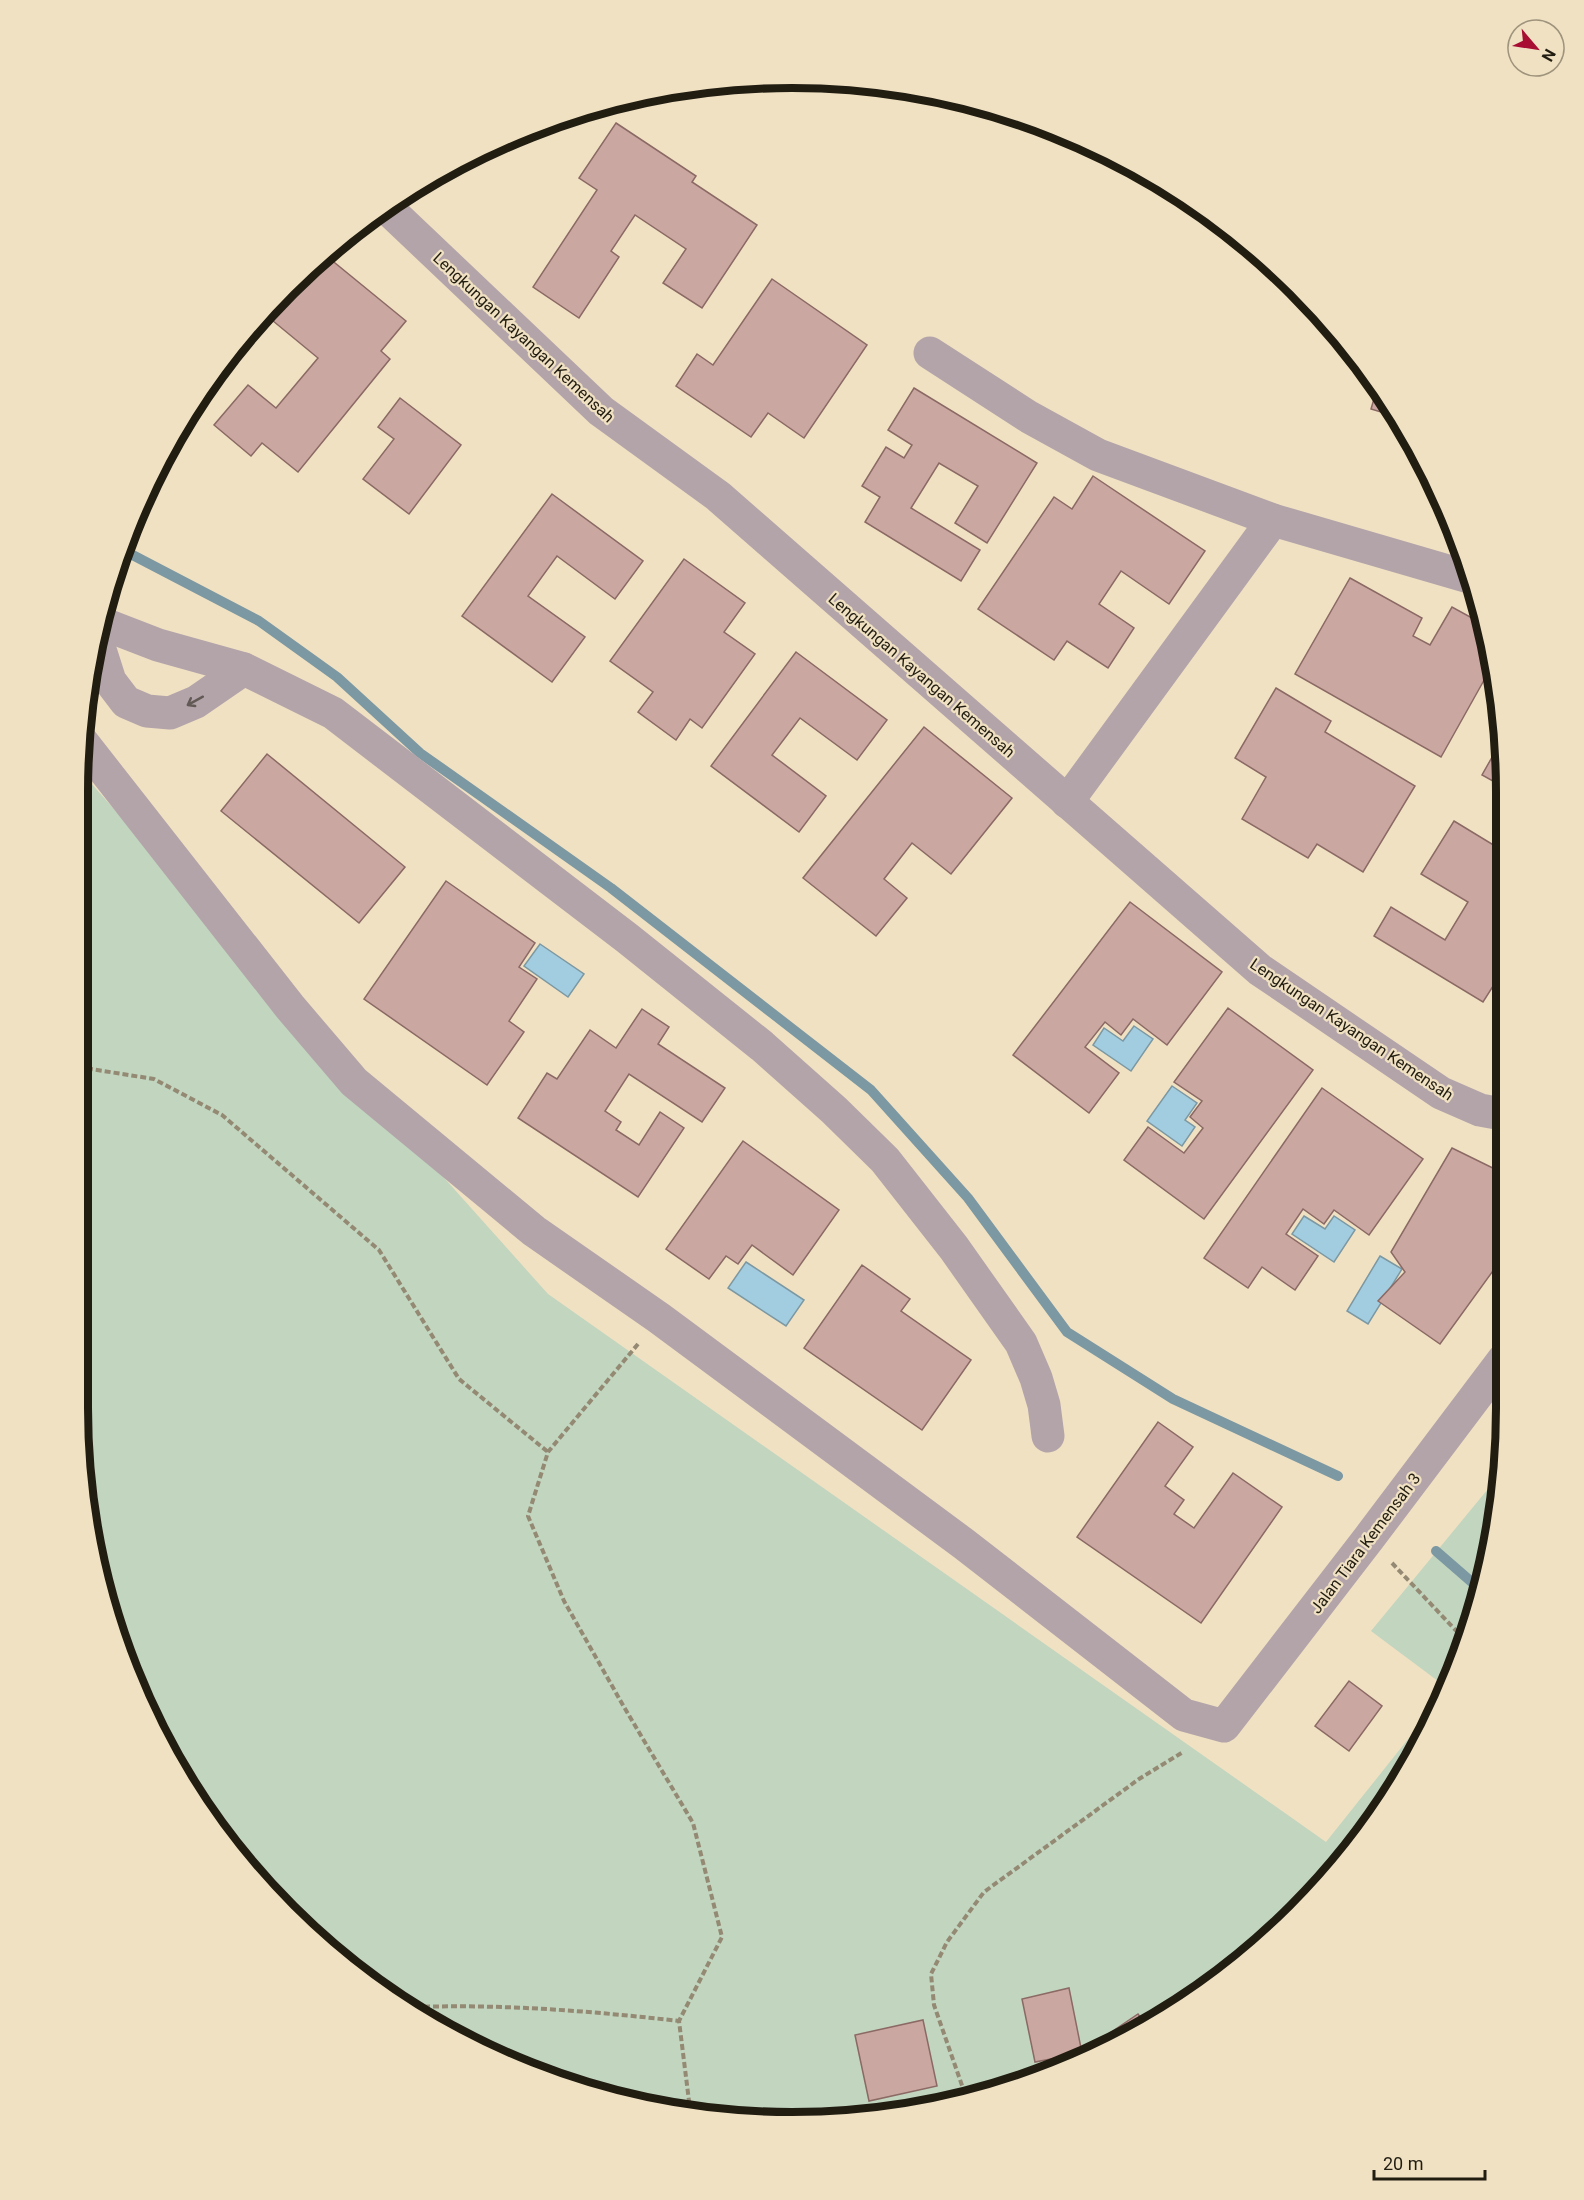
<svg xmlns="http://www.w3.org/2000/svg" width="1584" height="2200" viewBox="0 0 1584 2200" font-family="Roboto,sans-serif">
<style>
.green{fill:#c1d5bf}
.water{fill:#a2cde0;stroke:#7c98a2;stroke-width:1.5}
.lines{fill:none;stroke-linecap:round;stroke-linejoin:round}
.stream{stroke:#7c98a2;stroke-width:10}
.building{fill:#cba7a1;stroke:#8b6964;stroke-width:1.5}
.path{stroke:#948973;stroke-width:4;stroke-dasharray:6 3;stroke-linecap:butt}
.street{stroke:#b3a4aa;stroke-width:33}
.oneway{stroke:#635a56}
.labels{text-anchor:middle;stroke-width:4.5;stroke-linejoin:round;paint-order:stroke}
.street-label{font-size:16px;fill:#221d11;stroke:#f0e1c3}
.rim{fill:none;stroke:#221d11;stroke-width:8}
</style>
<rect width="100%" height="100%" fill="#f0e1c3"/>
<!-- green -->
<g class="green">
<path d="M80,771L548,1294L1326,1842L1444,1694L1432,1724L1358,1843L1263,1945L1149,2026L1066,2068L885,2116H698L563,2084L477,2049L321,1945L198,1804L151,1723L102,1593L78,1408V792Z"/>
<path d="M1502,1472L1482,1593L1446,1687L1371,1631Z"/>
</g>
<!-- water -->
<g class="water">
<path d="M540,944L584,974L568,997L524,966Z"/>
<path d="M1134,1026L1153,1039L1131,1071L1093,1045L1104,1028L1123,1041Z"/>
<path d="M1172,1086L1197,1103L1185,1120L1195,1127L1182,1146L1147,1121Z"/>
<path d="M1304,1216L1325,1229L1334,1216L1355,1230L1334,1262L1292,1234Z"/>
<path d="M1380,1256L1402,1269L1368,1324L1347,1311Z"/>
<path d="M746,1262L804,1300L786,1326L728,1288Z"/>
</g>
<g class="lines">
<!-- stream -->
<g class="stream">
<path d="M123,550L259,621L337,677L420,753L611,888L871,1090L968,1198L1067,1332L1173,1399L1338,1476"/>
<path d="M1436,1551L1482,1591"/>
</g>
</g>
<!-- building -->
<g class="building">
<path d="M616,123L696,176L692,182L757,225L702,308L663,283L686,249L635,215L611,251L619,257L579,318L533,287L597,190L579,178Z"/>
<path d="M324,254L406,321L381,351L390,359L298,472L262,443L251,456L214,425L248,385L276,408L318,358L267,316L298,278Z"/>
<path d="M772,279L867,345L804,438L768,413L751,437L676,386L697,354L713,365Z"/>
<path d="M914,388L1037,463L987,543L955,523L978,486L939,463L911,508L980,550L961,581L865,522L880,497L862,486L886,447L904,458L912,445L888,430Z"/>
<path d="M1376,392L1391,415L1371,409Z"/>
<path d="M400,398L461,445L409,514L363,479L394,439L378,427Z"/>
<path d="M1093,476L1205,551L1169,604L1121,571L1099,604L1134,628L1108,668L1067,641L1054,660L978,609L1054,497L1072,509Z"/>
<path d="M552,494L643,561L615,599L557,556L528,596L585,637L552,682L462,616Z"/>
<path d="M684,559L745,603L724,632L755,654L702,728L690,719L676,740L638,712L653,692L610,661Z"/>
<path d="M1350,578L1422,618L1413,636L1430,645L1452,607L1483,624L1492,666L1441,757L1295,674Z"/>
<path d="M796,652L887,720L857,760L800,718L772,755L826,796L799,832L711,766Z"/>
<path d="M1276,688L1331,721L1325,732L1415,786L1363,872L1317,844L1308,858L1242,819L1266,777L1235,758Z"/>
<path d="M924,727L1012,798L951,874L912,843L884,879L907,898L876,936L803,878Z"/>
<path d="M1500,743V785L1482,775Z"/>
<path d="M267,754L405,867L359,923L221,811Z"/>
<path d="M1454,821L1500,849L1501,848L1502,972L1483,1002L1374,936L1391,907L1445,940L1468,902L1421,874Z"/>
<path d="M446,881L535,943L519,967L537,979L509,1021L524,1032L487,1085L364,999Z"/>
<path d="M1130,902L1222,972L1167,1045L1133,1019L1121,1035L1105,1022L1085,1047L1119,1073L1089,1113L1013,1055Z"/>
<path d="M1228,1008L1313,1070L1204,1219L1124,1160L1148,1127L1184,1153L1203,1128L1190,1117L1202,1101L1174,1082Z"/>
<path d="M642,1009L669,1027L658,1044L725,1088L702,1122L629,1074L605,1111L621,1122L616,1130L639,1145L660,1112L684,1128L638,1197L518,1118L547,1073L557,1079L590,1030L616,1048Z"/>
<path d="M1322,1088L1423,1159L1369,1235L1334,1210L1324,1224L1303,1209L1286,1234L1318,1256L1295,1290L1262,1267L1248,1288L1204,1258Z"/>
<path d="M743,1141L839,1210L793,1275L752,1245L738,1264L726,1256L709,1279L666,1249Z"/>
<path d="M1452,1148L1503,1173V1190L1498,1201L1503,1212V1257L1440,1344L1378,1301L1405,1272L1391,1252Z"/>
<path d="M862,1265L910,1299L901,1311L971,1360L922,1430L804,1348Z"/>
<path d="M1158,1422L1193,1447L1165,1486L1184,1500L1174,1514L1194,1528L1233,1473L1282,1507L1201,1623L1077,1537Z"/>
<path d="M1349,1681L1382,1706L1349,1751L1315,1726Z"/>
<path d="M1069,1988L1082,2053L1035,2062L1022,1999Z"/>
<path d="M1138,2014L1147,2027L1116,2042L1110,2033Z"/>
<path d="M923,2020L937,2086L869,2101L855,2035Z"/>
</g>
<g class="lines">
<!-- path -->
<g class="path">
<path d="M78,1067L154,1079L222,1115L379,1250L459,1379L548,1452"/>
<path d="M638,1344L548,1452L528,1516L564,1601L624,1707L693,1823L722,1937L679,2021L689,2101L694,2115"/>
<path d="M1392,1563L1464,1639"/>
<path d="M415,2007C503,2004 591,2011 679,2021"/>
<path d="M965,2094L934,2005L931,1974L947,1942L984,1892L1139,1779L1183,1752"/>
</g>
<!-- street -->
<g class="street">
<path d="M387,208L601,411L718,496L1260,970L1441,1093L1480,1110L1502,1114"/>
<path d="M930,353L1029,417L1098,455L1273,520L1472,578"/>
<path d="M101,623L158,645L244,669L333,713L627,938L762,1046L834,1110L885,1160L954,1248L1021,1343L1036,1378L1044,1405L1048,1436"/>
<path d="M96,637L110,681L126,702L147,711L170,713L196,702L244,669"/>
<path d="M83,743L290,1007L354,1082L534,1231L659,1318L964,1544L1184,1715L1224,1726L1369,1538L1504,1359"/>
<path d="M1067,802L1273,520"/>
</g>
</g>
<!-- one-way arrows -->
<defs><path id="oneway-shaft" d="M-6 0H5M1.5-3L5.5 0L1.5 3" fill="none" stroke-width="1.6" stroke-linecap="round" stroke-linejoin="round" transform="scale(1.5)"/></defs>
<use class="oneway" href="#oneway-shaft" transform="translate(195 701) rotate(151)"/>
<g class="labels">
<!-- street labels -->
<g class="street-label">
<text transform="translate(524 337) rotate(43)" y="6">Lengkungan Kayangan Kemensah</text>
<text transform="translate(922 675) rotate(41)" y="6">Lengkungan Kayangan Kemensah</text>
<text transform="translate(1352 1029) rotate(34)" y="6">Lengkungan Kayangan Kemensah</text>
<text transform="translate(1365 1543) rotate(-53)" y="6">Jalan Tiara Kemensah 3</text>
</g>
</g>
<!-- crop -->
<path d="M0 0H1584V2200H0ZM792 88H792A704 704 0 0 1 1496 792V1408A704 704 0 0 1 792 2112H792A704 704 0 0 1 88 1408V792A704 704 0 0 1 792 88Z" fill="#f0e1c3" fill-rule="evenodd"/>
<path class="rim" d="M792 88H792A704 704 0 0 1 1496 792V1408A704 704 0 0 1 792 2112H792A704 704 0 0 1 88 1408V792A704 704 0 0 1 792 88Z"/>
<!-- north arrow -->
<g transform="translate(1536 48) rotate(119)"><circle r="28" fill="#f0e1c3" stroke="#9e937c" stroke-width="1.5"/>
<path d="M0-4.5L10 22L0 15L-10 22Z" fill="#a70e31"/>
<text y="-9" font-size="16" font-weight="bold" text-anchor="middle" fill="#221d11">N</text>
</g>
<!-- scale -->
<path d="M1374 2170v9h111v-9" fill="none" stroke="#221d11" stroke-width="3"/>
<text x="1383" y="2170" font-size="18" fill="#221d11" stroke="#f0e1c3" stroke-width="4.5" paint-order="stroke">20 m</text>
</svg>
